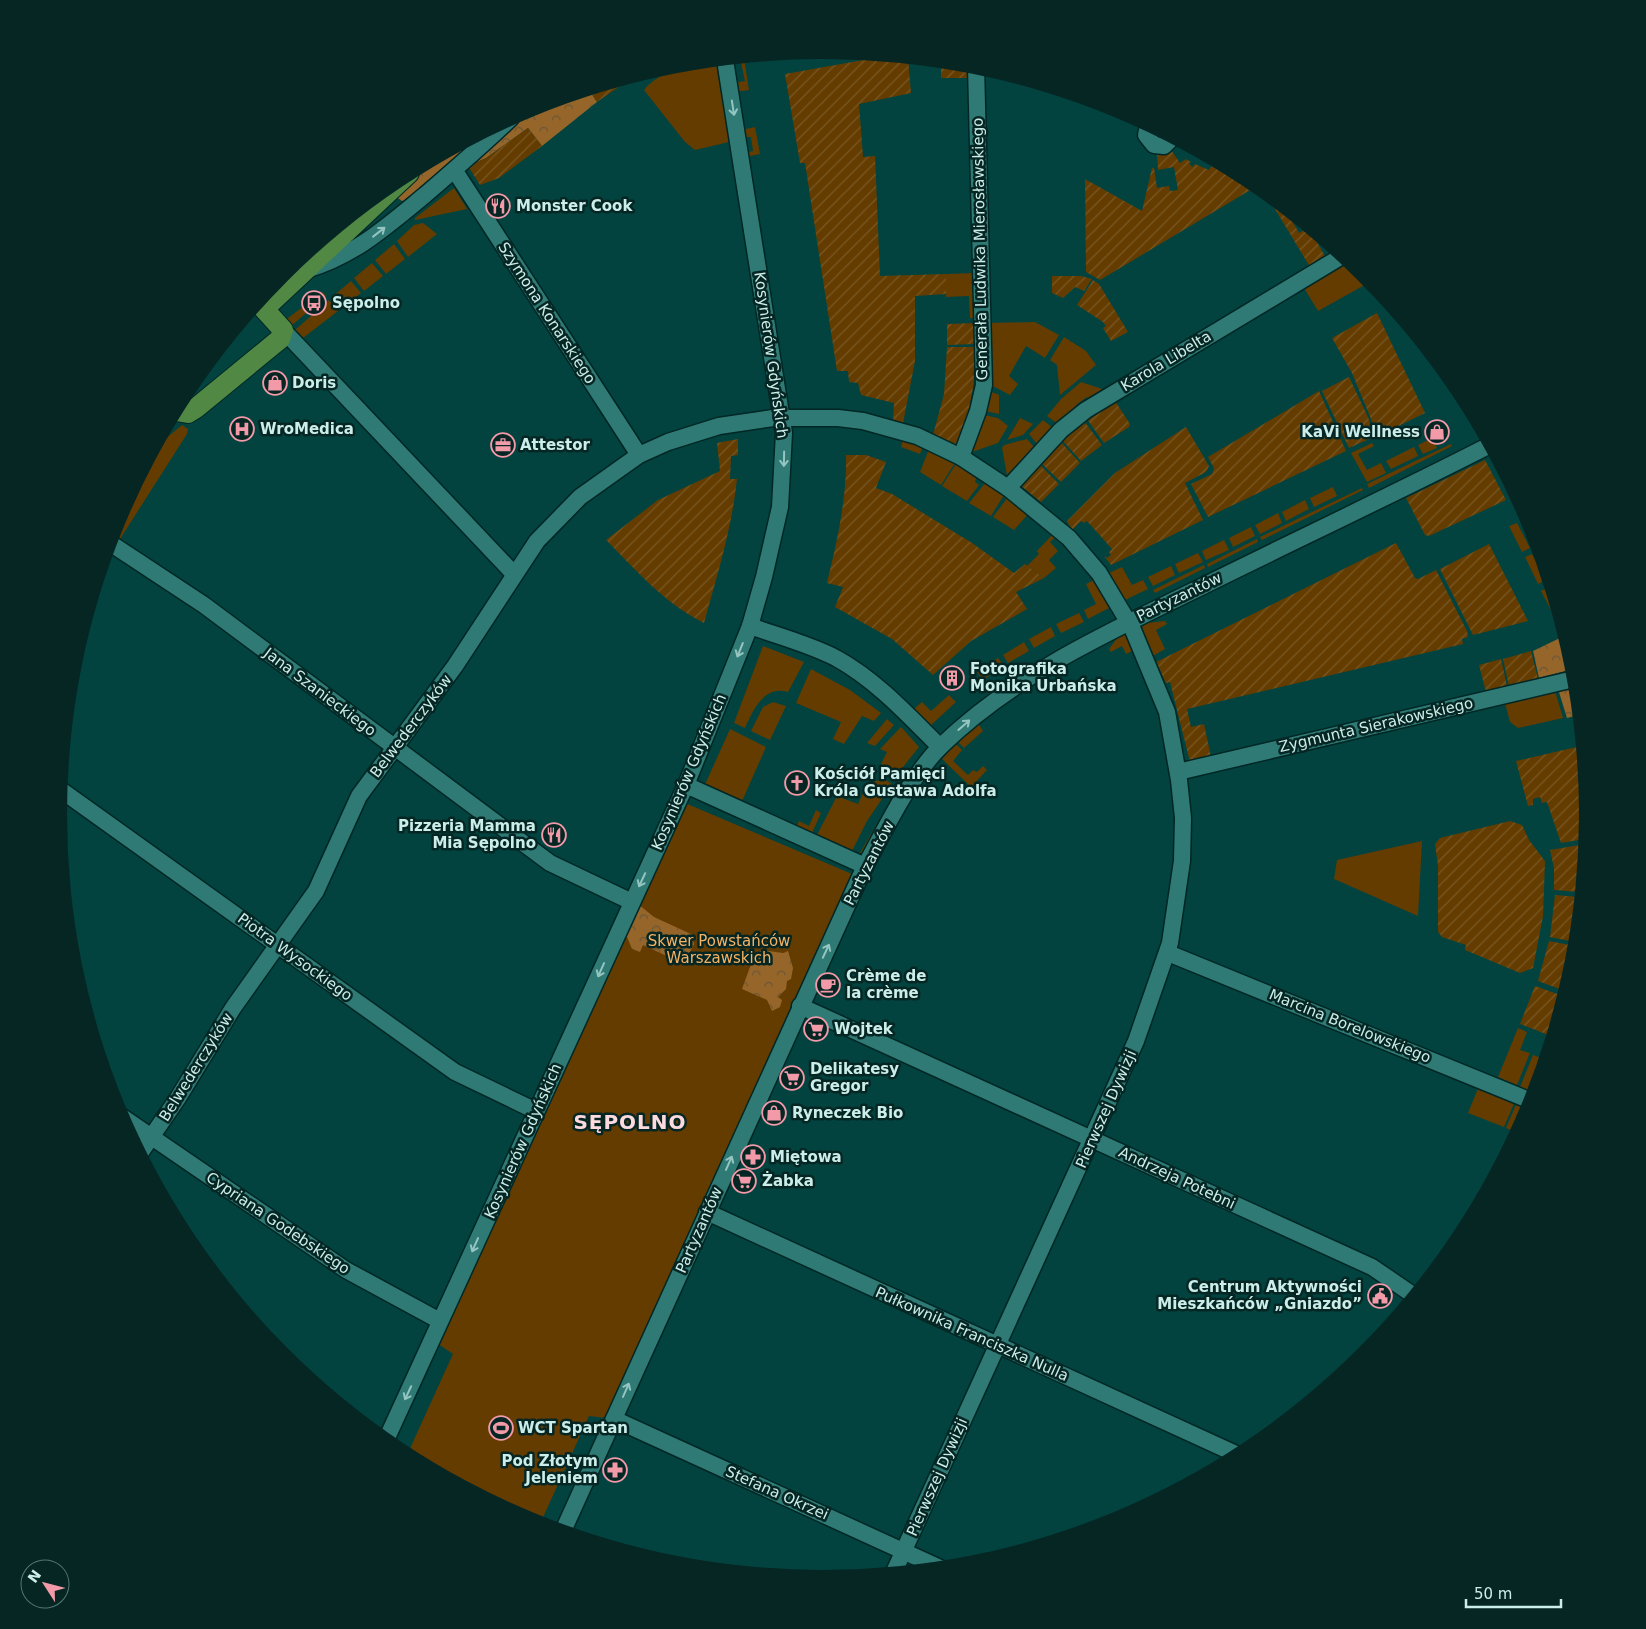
<svg xmlns="http://www.w3.org/2000/svg" width="1646" height="1629" viewBox="0 0 1646 1629" font-family="'DejaVu Sans',sans-serif">
<style>
.green{fill:#643c00}
.forest{fill:url(#forest-crowns)}
.garden{fill:url(#garden-furrows)}
.lines{fill:none;stroke-linecap:round;stroke-linejoin:round}
.minor-casing{stroke:#002725;stroke-width:19}
.major-casing{stroke:#002725;stroke-width:22}
.minor{stroke:#2f7a75;stroke-width:16}
.major{stroke:#518844;stroke-width:20}
.oneway{stroke:#94c5c1}
.labels{text-anchor:middle;stroke-width:5;stroke-linejoin:round;paint-order:stroke}
.poi-label{font-size:15px;font-weight:bold;fill:#cbeeea;stroke:#062624;text-anchor:start}
.street-label{font-size:15px;fill:#cbeeea;stroke:#062624}
.park-label{font-size:15px;fill:#f5b366;stroke:#062624}
.district-label{font-size:20px;font-weight:bold;letter-spacing:1px;fill:#fddade;stroke:#062624}
</style>
<defs>
<pattern id="forest-crowns" width="20" height="18" patternUnits="userSpaceOnUse" patternTransform="scale(1.25)"><rect width="20" height="18" fill="#956529"/><path d="M2 6a3 3 0 1 1 6 0M12 15a3 3 0 1 1 6 0" fill="none" stroke="#695638"/></pattern>
<pattern id="garden-furrows" width="10" height="10" patternUnits="userSpaceOnUse" patternTransform="scale(1.25)"><rect width="10" height="10" fill="#643c00"/><path d="M-1 1l2-2M0 10L10 0M9 11l2-2" fill="none" stroke="#795825"/></pattern>
</defs>
<rect width="100%" height="100%" fill="#02433f"/>
<!-- green -->
<g class="green">
<path d="M740,58H744L749,90L734,92L733,83L745,81Z"/>
<path d="M716,61L729,142L695,150L685,142L644,90C658,71 694,63 716,61Z"/>
<path d="M755,127L760,154L745,157L744,153L753,151L751,137H743L742,130Z"/>
<path d="M454,188L467,209L415,220V218Z"/>
<path d="M423,223L437,234L408,257L397,241L414,225Z"/>
<path d="M394,244L405,259L386,274L375,260Z"/>
<path d="M1348,261L1370,282L1318,311L1304,288Z"/>
<path d="M372,263L383,276L364,291L354,278Z"/>
<path d="M974,273L975,318H970L969,296L946,297V274Z"/>
<path d="M351,281L361,293L341,308L332,297Z"/>
<path d="M322,292L326,296L291,326L287,321L288,318L308,303L311,307L318,301L316,297Z"/>
<path d="M329,300L338,311L303,338L295,330Z"/>
<path d="M1035,322L1059,335L1045,358L1026,346L1009,376L1018,384L1010,395L989,384V323Z"/>
<path d="M1064,337L1086,351L1096,365L1060,395L1057,365L1050,360Z"/>
<path d="M1081,382L1105,390L1089,400L1087,397L1076,405L1078,408L1058,424L1047,416L1061,399Z"/>
<path d="M989,391L999,395V414L985,411Z"/>
<path d="M984,415L998,418L1008,426L998,443L972,452Z"/>
<path d="M1020,418L1033,424L1023,435L1007,440Z"/>
<path d="M1043,420L1053,428L1037,444L1029,434Z"/>
<path d="M182,425L188,429L187,434L120,539L113,534L117,522L131,495L165,439Z"/>
<path d="M1432,438L1437,448L1423,454L1418,445Z"/>
<path d="M903,439L923,446L920,454L901,447Z"/>
<path d="M1027,439L1034,447L1007,475L1002,448L1004,445Z"/>
<path d="M1372,443L1374,446L1358,454L1367,470L1381,463L1386,473L1367,482L1351,453Z"/>
<path d="M1451,444L1452,446L1369,488L1367,484Z"/>
<path d="M1414,447L1418,456L1391,469L1386,461Z"/>
<path d="M929,449L955,463L941,485L920,472Z"/>
<path d="M1493,459L1496,460L1516,496L1510,499Z"/>
<path d="M956,464L977,476L975,482L979,485L967,501L942,486Z"/>
<path d="M986,482L1004,495L991,516L969,503Z"/>
<path d="M1333,487L1337,496L1314,507L1310,498Z"/>
<path d="M1362,488L1363,490L1262,540L1260,537Z"/>
<path d="M1008,497L1029,513L1014,530L993,517Z"/>
<path d="M1305,500L1309,509L1286,521L1282,512Z"/>
<path d="M1278,513L1282,523L1260,534L1255,525Z"/>
<path d="M1517,523L1530,548L1522,552L1509,526Z"/>
<path d="M1251,527L1255,536L1233,547L1229,538Z"/>
<path d="M1054,533L1057,535L1050,542L1058,551L1049,560L1056,568L1044,578L1027,566L1039,554L1037,551Z"/>
<path d="M1257,539L1258,542L1208,567L1207,564Z"/>
<path d="M1224,540L1229,550L1206,560L1202,551Z"/>
<path d="M1198,553L1203,562L1179,573L1175,564Z"/>
<path d="M1532,554L1546,580L1538,584L1525,557Z"/>
<path d="M1204,565L1205,568L1155,593L1153,590Z"/>
<path d="M1171,566L1175,575L1153,586L1148,577Z"/>
<path d="M1122,567L1132,585L1143,580L1148,589L1125,600L1109,573Z"/>
<path d="M1094,580L1111,607L1088,619L1084,610L1096,604L1086,584Z"/>
<path d="M1549,587L1557,612L1553,614L1541,591Z"/>
<path d="M1079,613L1084,622L1061,633L1056,624Z"/>
<path d="M1165,621L1167,624L1156,630L1165,649L1153,656L1141,631L1142,627L1147,623Z"/>
<path d="M1051,627L1055,636L1034,648L1029,639Z"/>
<path d="M1125,634L1134,650L1126,654L1122,646L1111,652L1109,649L1118,637Z"/>
<path d="M1024,642L1029,651L1008,663L1003,655Z"/>
<path d="M763,646L804,662L788,692C764,685 753,710 745,728L734,723Z"/>
<path d="M998,658L1004,666L983,680L977,672Z"/>
<path d="M811,669L850,690L881,713L874,721L862,716L844,744L833,739L841,722L796,703Z"/>
<path d="M1555,691L1563,718L1518,728L1510,722L1505,703Z"/>
<path d="M949,695L956,702L930,726L914,709L922,702L931,711Z"/>
<path d="M773,702L786,706L770,740L751,731L763,707Z"/>
<path d="M887,719L894,725L875,746L867,743Z"/>
<path d="M978,723L983,731L964,748L958,742Z"/>
<path d="M901,727L919,747L895,777L887,773L881,764L887,752L880,749Z"/>
<path d="M730,729L766,747L743,799L733,804L703,789Z"/>
<path d="M956,744L962,750L953,761L968,775L973,770L977,772L983,766L987,770L971,787L942,759Z"/>
<path d="M884,779L892,784L867,821L852,851L817,835L837,796L858,804L864,791L868,793L873,782Z"/>
<path d="M898,788L902,790L862,854L860,853Z"/>
<path d="M685,803L852,874L853,879L606,1418L589,1416L540,1524L530,1521L407,1455L453,1354L437,1343Z"/>
<path d="M816,810L821,813L812,833L797,826L799,821L809,826Z"/>
<path d="M1422,841L1418,916L1334,879L1337,860Z"/>
<path d="M1518,1028L1527,1032L1520,1050L1530,1053L1517,1085L1498,1077Z"/>
<path d="M1533,1055L1544,1059L1534,1093L1520,1087Z"/>
<path d="M1479,1086L1515,1101L1504,1127L1468,1113Z"/>
<path d="M1517,1102L1529,1108L1516,1132L1506,1128Z"/>
</g>
<!-- forest -->
<g class="forest">
<path d="M589,90L597,102L542,146L528,128L486,158L468,166L529,109Z"/>
<path d="M499,125L408,200L402,201L395,196L431,161Z"/>
<path d="M1564,636L1573,669L1539,678L1533,651Z"/>
<path d="M1575,685L1578,715L1567,718L1558,689Z"/>
<path d="M638,904L654,917L691,934L694,944L684,964L643,945L640,952L632,949L625,932Z"/>
<path d="M762,950L783,953L788,951L793,968L791,979L787,981L786,989L778,997L782,1000L780,1007L772,1011L767,1000L742,989L754,956Z"/>
</g>
<!-- garden -->
<g class="garden">
<path d="M886,56L908,58L911,93L859,104L863,157L875,156L880,276L946,274V294L915,296V361L903,423L893,421L894,403L861,395L858,383L849,382L848,371H837L805,163H800L785,74Z"/>
<path d="M968,64V78H941V65Z"/>
<path d="M621,81L623,84L597,102L589,90Z"/>
<path d="M528,128L542,146L499,178L480,185L468,166L486,158Z"/>
<path d="M1171,150L1180,163L1186,159L1191,162L1189,164L1193,167L1195,164L1209,170L1215,161L1257,186L1100,280L1086,272L1085,179L1142,211L1152,168H1154L1157,188L1169,186L1170,191L1178,190L1174,167L1158,170L1157,153Z"/>
<path d="M1266,194L1293,216L1290,217L1299,233L1308,228L1310,230L1326,258L1310,267Z"/>
<path d="M1052,276H1081L1092,279L1084,291L1075,287L1063,298L1052,293Z"/>
<path d="M1093,280L1099,284L1128,332L1111,341L1103,328L1106,326L1103,322L1077,305Z"/>
<path d="M1377,313L1425,413L1378,436L1352,373L1332,338Z"/>
<path d="M975,323L976,344L947,345V324Z"/>
<path d="M947,347H976C975,384 971,411 958,446H955L933,435L944,394Z"/>
<path d="M1349,377L1368,417L1374,437L1349,448L1322,391Z"/>
<path d="M1319,391L1346,451L1208,517L1191,484L1212,474L1214,468L1208,457Z"/>
<path d="M1115,401L1130,424L1129,427L1104,443L1087,419Z"/>
<path d="M1084,421L1102,445L1081,461L1062,440Z"/>
<path d="M1186,427L1209,466L1206,472L1185,483L1203,520L1111,565L1104,556L1107,558L1111,555L1109,552L1112,549L1087,521L1084,523L1081,521L1072,530L1067,521L1115,473Z"/>
<path d="M738,439V455L731,456L730,479H737C732,528 717,576 704,623C664,603 637,571 606,540L658,500L720,471L717,443Z"/>
<path d="M1060,441L1080,463L1061,482L1040,462Z"/>
<path d="M846,455H866L886,462L876,488L892,494L972,543L1014,573L1025,564L1044,578L1016,592L1027,609L971,641L933,675L892,639L835,607L843,587L827,583C837,541 847,499 846,455Z"/>
<path d="M1485,460L1506,500L1429,536L1425,535L1406,498Z"/>
<path d="M1039,464L1059,484L1041,502L1020,485Z"/>
<path d="M1396,543L1415,578L1418,579L1436,570L1467,631L1468,637L1462,639L1463,644L1187,709L1191,727L1204,724L1211,757L1190,762L1170,682L1166,683L1156,662Z"/>
<path d="M1489,544L1528,621L1473,635L1440,569Z"/>
<path d="M1531,651L1538,679L1509,686L1503,659Z"/>
<path d="M1501,659L1507,686L1486,692L1479,665Z"/>
<path d="M1581,746L1587,815L1585,839L1561,843L1547,802L1542,803L1540,797L1533,799V805L1528,806L1516,761Z"/>
<path d="M1510,821L1522,825L1529,840L1545,861L1543,916L1533,968L1520,973L1465,950L1466,945L1442,937L1438,932V866L1435,844L1440,838Z"/>
<path d="M1585,844L1580,892L1554,890V868L1550,850Z"/>
<path d="M1555,895L1579,897L1575,942L1550,937Z"/>
<path d="M1549,941L1575,946L1573,964L1565,991L1538,981Z"/>
<path d="M1535,986L1563,996L1551,1036L1520,1024Z"/>
</g>
<g class="lines">
<!-- minor casing -->
<g class="minor-casing">
<g id="minor">
<path d="M1148,126L1146,135L1154,145L1164,146L1172,138"/>
<path d="M455,171L639,455"/>
<path d="M306,270C354,256 386,227 425,195C454,170 483,145 511,118"/>
<path d="M283,330L514,574"/>
<path d="M961,457L978,411L984,385L976,66"/>
<path d="M1008,488L1061,430L1086,410L1342,256"/>
<path d="M110,543L204,605L550,863L632,902"/>
<path d="M750,626C778,636 809,644 836,658C876,680 908,715 940,747"/>
<path d="M1178,772L1574,679"/>
<path d="M686,785L865,866"/>
<path d="M61,790L455,1072L536,1111"/>
<path d="M1168,953L1531,1101"/>
<path d="M800,1006L1372,1267L1413,1295"/>
<path d="M121,1116L346,1270L440,1321"/>
<path d="M141,1152L178,1098L233,1008L316,891L359,796L455,666L537,541L580,497L639,455L668,442L719,426L773,418H838L863,421L917,436L961,457L1008,488L1069,538L1099,573L1133,630L1167,712L1179,780L1183,818L1182,861L1170,943L1136,1041L894,1572"/>
<path d="M707,1212L1238,1455"/>
<path d="M614,1419L940,1568"/>
<path d="M386,1440L686,785L750,626L764,577L780,507L784,433L725,60"/>
<path d="M563,1531L865,866C886,828 910,777 941,746C1014,675 1107,633 1197,589C1294,541 1392,495 1488,446"/>
</g>
</g>
<!-- major casing -->
<g class="major-casing">
<path id="major" d="M176,411L188,413L196,408L280,339L283,330L264,309L409,173"/>
</g>
<!-- minor -->
<use href="#minor" class="minor"/>
<!-- major -->
<use href="#major" class="major"/>
</g>
<!-- one-way arrows -->
<defs><path id="oneway-shaft" d="M-6 0H5M1.5-3L5.5 0L1.5 3" fill="none" stroke-width="1.6" stroke-linecap="round" stroke-linejoin="round" transform="scale(1.25)"/></defs>
<g class="oneway">
<use href="#oneway-shaft" transform="translate(733 108) rotate(81)"/>
<use href="#oneway-shaft" transform="translate(379 232) rotate(-38)"/>
<use href="#oneway-shaft" transform="translate(784 459) rotate(91)"/>
<use href="#oneway-shaft" transform="translate(740 650) rotate(112)"/>
<use href="#oneway-shaft" transform="translate(964 725) rotate(-41)"/>
<use href="#oneway-shaft" transform="translate(642 880) rotate(115)"/>
<use href="#oneway-shaft" transform="translate(826 951) rotate(-65)"/>
<use href="#oneway-shaft" transform="translate(601 970) rotate(114)"/>
<use href="#oneway-shaft" transform="translate(729 1163) rotate(-66)"/>
<use href="#oneway-shaft" transform="translate(475 1245) rotate(114)"/>
<use href="#oneway-shaft" transform="translate(626 1390) rotate(-66)"/>
<use href="#oneway-shaft" transform="translate(408 1393) rotate(115)"/>
</g>
<!-- icons -->
<defs>
<g id="restaurant-ring" transform="scale(1.25)"><circle r="9.5" fill="#062624" stroke="#f39aa9" stroke-width="1.5"/><path d="M-5-6h1v4h1v-4h1v4h1v-4h1v5L-1.5 .5V6h-2V.5L-5-1ZM5-6V6H3V1.5H1.5Q1.5-4 5-6Z" fill="#f39aa9"/></g>
<g id="bus-ring" transform="scale(1.25)"><circle r="9.5" fill="#062624" stroke="#f39aa9" stroke-width="1.5"/><path d="M-5-6H5V4H4V6H2V4H-2V6H-4V4H-5ZM-3.5-4V0h7V-4ZM-3.5 1.2v1.5H-2V1.2ZM2 1.2v1.5H3.5V1.2Z" fill="#f39aa9"/></g>
<g id="shop-ring" transform="scale(1.25)"><circle r="9.5" fill="#062624" stroke="#f39aa9" stroke-width="1.5"/><path d="M-5-2.5h2.3a2.7 3.5 0 0 1 5.4 0H5L5.5 6h-11ZM-1.5-2.5h3a1.5 2.3 0 0 0-3 0Z" fill="#f39aa9"/></g>
<g id="hospital-ring" transform="scale(1.25)"><circle r="9.5" fill="#062624" stroke="#f39aa9" stroke-width="1.5"/><path d="M-5-5h3v3.5h4V-5h3V5h-3V1.5h-4V5h-3Z" fill="#f39aa9"/></g>
<g id="office-ring" transform="scale(1.25)"><circle r="9.5" fill="#062624" stroke="#f39aa9" stroke-width="1.5"/><path d="M-6-3h4V-5.5h4V-3h4V5H-6ZM-1-4.5V-3h2v-1.5ZM-6 0V1H6V0Z" fill="#f39aa9"/></g>
<g id="building-ring" transform="scale(1.25)"><circle r="9.5" fill="#062624" stroke="#f39aa9" stroke-width="1.5"/><path d="M-4-6H4V6H1V3H-1V6H-4ZM-2.5-4.3h1.7v1.8h-1.7ZM.8-4.3h1.7v1.8H.8ZM-2.5-1h1.7V.8h-1.7ZM.8-1h1.7V.8H.8Z" fill="#f39aa9"/></g>
<g id="church-ring" transform="scale(1.25)"><circle r="9.5" fill="#062624" stroke="#f39aa9" stroke-width="1.5"/><path d="M-1.2-6h2.4v3.5h3.3v2.4h-3.3V6h-2.4V-.1h-3.3v-2.4h3.3Z" fill="#f39aa9"/></g>
<g id="cafe-ring" transform="scale(1.25)"><circle r="9.5" fill="#062624" stroke="#f39aa9" stroke-width="1.5"/><path d="M-5.5-4.5H6V0H3Q3 3.5 0 3.5H-2.5Q-5.5 3.5-5.5 0ZM3-3.2v2h1.7v-2ZM-6 4.5H4V6H-6Z" fill="#f39aa9"/></g>
<g id="supermarket-ring" transform="scale(1.25)"><circle r="9.5" fill="#062624" stroke="#f39aa9" stroke-width="1.5"/><path d="M-6-5.5h2.5l.6 2H6L4.5 2H-2.5L-4.4-4H-6ZM-1.5 3.2a1.3 1.3 0 1 0 .1 0ZM3 3.2a1.3 1.3 0 1 0 .1 0Z" fill="#f39aa9"/></g>
<g id="pharmacy-ring" transform="scale(1.25)"><circle r="9.5" fill="#062624" stroke="#f39aa9" stroke-width="1.5"/><path d="M-2-6h4v4h4v4h-4v4h-4v-4h-4v-4h4Z" fill="#f39aa9"/></g>
<g id="civic-ring" transform="scale(1.25)"><circle r="9.5" fill="#062624" stroke="#f39aa9" stroke-width="1.5"/><path d="M-.6-6.5H3V-4.5H.6V-3L4-1V1h2V6H-6V1h2V-1L-.6-3ZM-1.2 2.5V6h2.4V2.5Z" fill="#f39aa9"/></g>
<g id="stadium-ring" transform="scale(1.25)"><circle r="9.5" fill="#062624" stroke="#f39aa9" stroke-width="1.5"/><path d="M0-5a6.5 5 0 1 0 0 10a6.5 5 0 1 0 0-10ZM-3.5-1.8h7v3.6h-7Z" fill="#f39aa9"/></g>
</defs>
<g fill-rule="evenodd">
<use href="#restaurant-ring" x="498" y="206"/>
<use href="#bus-ring" x="314" y="303"/>
<use href="#shop-ring" x="275" y="383"/>
<use href="#hospital-ring" x="242" y="429"/>
<use href="#shop-ring" x="1437" y="432"/>
<use href="#office-ring" x="503" y="445"/>
<use href="#building-ring" x="952" y="678"/>
<use href="#church-ring" x="797" y="783"/>
<use href="#restaurant-ring" x="554" y="835"/>
<use href="#cafe-ring" x="828" y="985"/>
<use href="#supermarket-ring" x="816" y="1029"/>
<use href="#supermarket-ring" x="792" y="1078"/>
<use href="#shop-ring" x="774" y="1113"/>
<use href="#pharmacy-ring" x="753" y="1157"/>
<use href="#supermarket-ring" x="744" y="1181"/>
<use href="#civic-ring" x="1380" y="1296"/>
<use href="#stadium-ring" x="501" y="1428"/>
<use href="#pharmacy-ring" x="615" y="1470"/>
</g>
<g class="labels">
<!-- poi labels -->
<g class="poi-label">
<text x="516" y="211">Monster Cook</text>
<text x="332" y="308">Sępolno</text>
<text x="292" y="388">Doris</text>
<text x="260" y="434">WroMedica</text>
<text x="1420" y="437" text-anchor="end">KaVi Wellness</text>
<text x="520" y="450">Attestor</text>
<text x="970" y="674">Fotografika<tspan x="970" dy="17">Monika Urbańska</tspan></text>
<text x="814" y="779">Kościół Pamięci<tspan x="814" dy="17">Króla Gustawa Adolfa</tspan></text>
<text x="536" y="831" text-anchor="end">Pizzeria Mamma<tspan x="536" dy="17">Mia Sępolno</tspan></text>
<text x="846" y="981">Crème de<tspan x="846" dy="17">la crème</tspan></text>
<text x="834" y="1034">Wojtek</text>
<text x="810" y="1074">Delikatesy<tspan x="810" dy="17">Gregor</tspan></text>
<text x="792" y="1118">Ryneczek Bio</text>
<text x="770" y="1162">Miętowa</text>
<text x="762" y="1186">Żabka</text>
<text x="1362" y="1292" text-anchor="end">Centrum Aktywności<tspan x="1362" dy="17">Mieszkańców „Gniazdo”</tspan></text>
<text x="518" y="1433">WCT Spartan</text>
<text x="598" y="1466" text-anchor="end">Pod Złotym<tspan x="598" dy="17">Jeleniem</tspan></text>
</g>
<!-- street labels -->
<g class="street-label">
<text transform="translate(980 249) rotate(-91)" y="5">Generała Ludwika Mierosławskiego</text>
<text transform="translate(547 313) rotate(57)" y="5">Szymona Konarskiego</text>
<text transform="translate(771 355) rotate(82)" y="5">Kosynierów Gdyńskich</text>
<text transform="translate(1166 361) rotate(-31)" y="5">Karola Libelta</text>
<text transform="translate(1179 597) rotate(-26)" y="5">Partyzantów</text>
<text transform="translate(320 692) rotate(37)" y="5">Jana Szanieckiego</text>
<text transform="translate(1376 725) rotate(-13)" y="5">Zygmunta Sierakowskiego</text>
<text transform="translate(411 726) rotate(-53)" y="5">Belwederczyków</text>
<text transform="translate(689 772) rotate(-67)" y="5">Kosynierów Gdyńskich</text>
<text transform="translate(869 863) rotate(-63)" y="5">Partyzantów</text>
<text transform="translate(295 957) rotate(36)" y="5">Piotra Wysockiego</text>
<text transform="translate(1350 1026) rotate(22)" y="5">Marcina Borelowskiego</text>
<text transform="translate(196 1067) rotate(-58)" y="5">Belwederczyków</text>
<text transform="translate(1106 1109) rotate(-66)" y="5">Pierwszej Dywizji</text>
<text transform="translate(523 1141) rotate(-66)" y="5">Kosynierów Gdyńskich</text>
<text transform="translate(1177 1178) rotate(25)" y="5">Andrzeja Potebni</text>
<text transform="translate(278 1223) rotate(34)" y="5">Cypriana Godebskiego</text>
<text transform="translate(699 1230) rotate(-66)" y="5">Partyzantów</text>
<text transform="translate(972 1334) rotate(24)" y="5">Pułkownika Franciszka Nulla</text>
<text transform="translate(937 1477) rotate(-66)" y="5">Pierwszej Dywizji</text>
<text transform="translate(777 1493) rotate(24)" y="5">Stefana Okrzei</text>
</g>
<!-- park labels -->
<g class="park-label">
<text x="719" y="946">Skwer Powstańców<tspan x="719" dy="17">Warszawskich</tspan></text>
</g>
<!-- district labels -->
<g class="district-label">
<text x="630" y="1129">SĘPOLNO</text>
</g>
</g>
<!-- crop -->
<path d="M0 0H1646V1629H0ZM822 59H824A755 755 0 0 1 1579 814V815A755 755 0 0 1 824 1570H822A755 755 0 0 1 67 815V814A755 755 0 0 1 822 59Z" fill="#062624" fill-rule="evenodd"/>
<!-- north arrow -->
<g transform="translate(45 1584) rotate(306)"><circle r="24" fill="#062624" stroke="#557673"/>
<path d="M0-4L9 19L0 12L-9 19Z" fill="#f39aa9"/>
<text y="-8" font-size="14" font-weight="bold" text-anchor="middle" fill="#cbeeea">N</text>
</g>
<!-- scale -->
<path d="M1466 1599v8h95v-8" fill="none" stroke="#cbeeea" stroke-width="2.5"/>
<text x="1474" y="1599" font-size="15" fill="#cbeeea" stroke="#062624" stroke-width="4" paint-order="stroke">50 m</text>
</svg>
